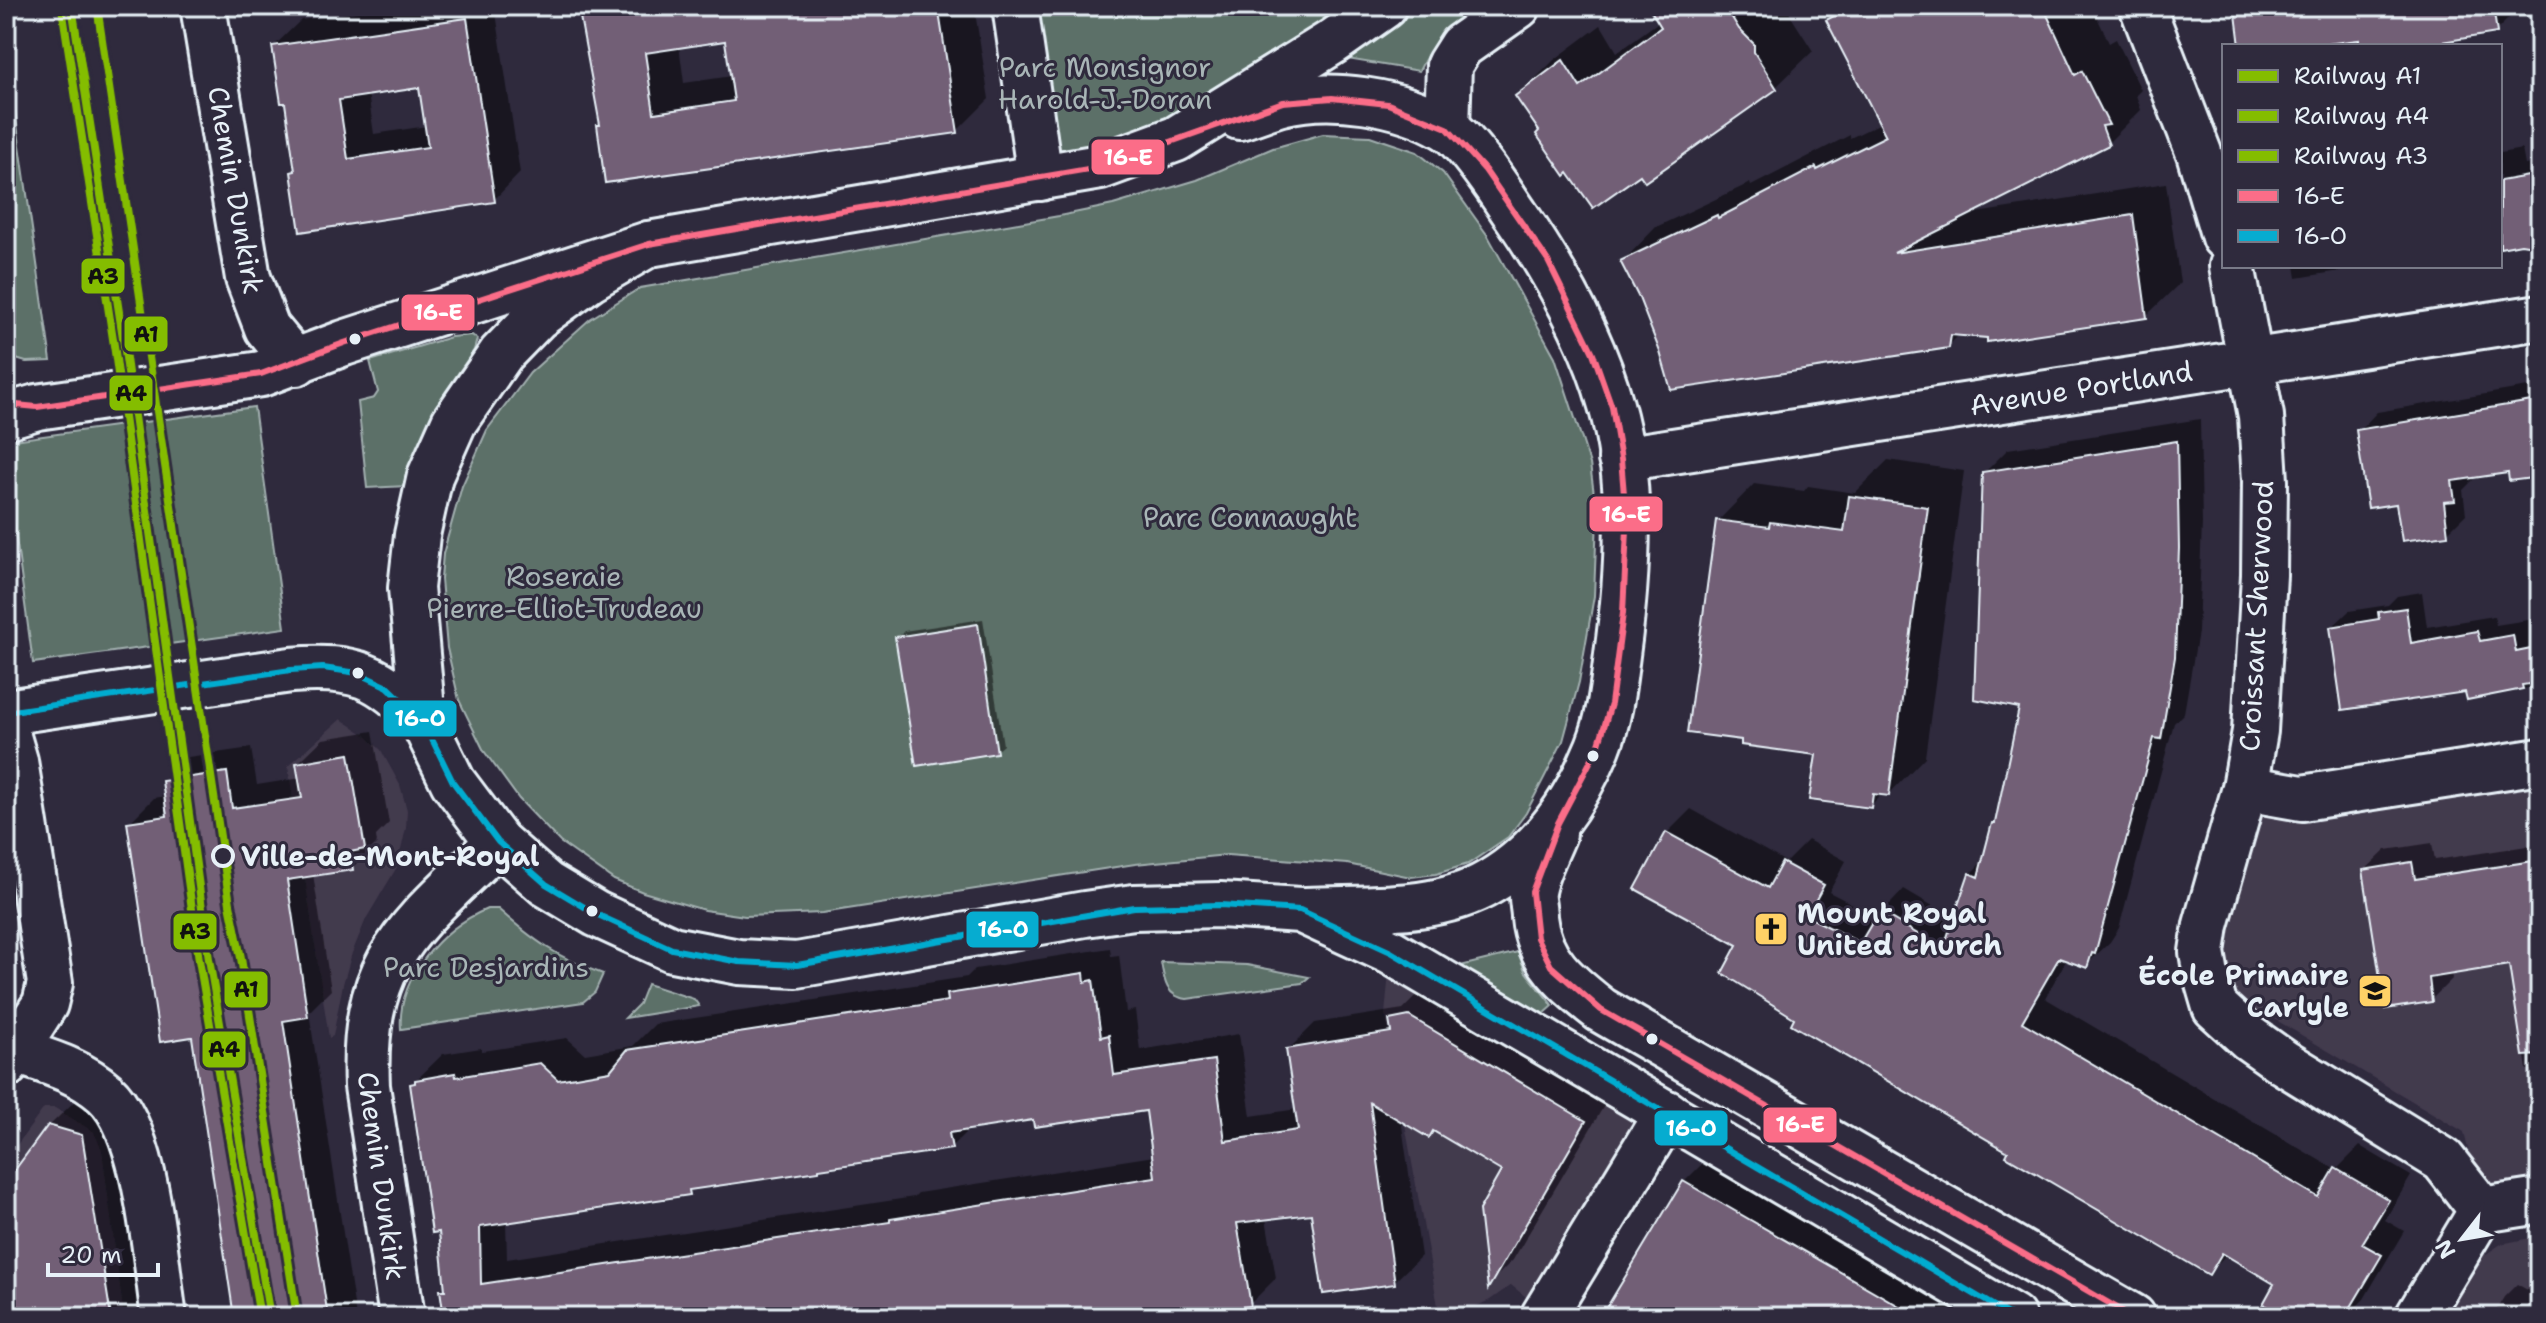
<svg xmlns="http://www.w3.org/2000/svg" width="2546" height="1323" viewBox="0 0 2546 1323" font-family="'Shantell Sans',sans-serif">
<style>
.built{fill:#433a4e}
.green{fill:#5c6f67;stroke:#a2b0b0;stroke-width:2}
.shadow{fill:#0007;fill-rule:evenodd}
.building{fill:#725e76;stroke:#e8f1f8;stroke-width:2;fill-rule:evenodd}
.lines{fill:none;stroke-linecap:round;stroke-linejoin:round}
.minor-casing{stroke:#e8f1f8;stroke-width:50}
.minor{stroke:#2f2a3d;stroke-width:44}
.bus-1-casing{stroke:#2f2a3d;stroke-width:12}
.bus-2-casing{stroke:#2f2a3d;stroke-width:12}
.bus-1{stroke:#fb6d88;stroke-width:6}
.bus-2{stroke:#06acd0;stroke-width:6}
.rail-1-casing{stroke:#2f2a3d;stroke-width:14}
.rail-2-casing{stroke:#2f2a3d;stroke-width:14}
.rail-3-casing{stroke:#2f2a3d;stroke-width:14}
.rail-1{stroke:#84bd00;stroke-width:8}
.rail-2{stroke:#84bd00;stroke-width:8}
.rail-3{stroke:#84bd00;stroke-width:8}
.bus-dot{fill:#e8f1f8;stroke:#2f2a3d;stroke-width:3}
.stop-dot{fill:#2f2a3d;stroke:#e8f1f8;stroke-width:4}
.labels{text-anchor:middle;stroke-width:6;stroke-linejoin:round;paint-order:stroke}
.park-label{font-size:28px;fill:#a9b6b7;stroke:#2f2a3d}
.street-label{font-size:28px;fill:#e8f1f8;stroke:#2f2a3d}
.stop-label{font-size:28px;font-weight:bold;fill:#e8f1f8;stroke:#2f2a3d;text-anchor:start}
.poi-label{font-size:28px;font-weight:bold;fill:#e8f1f8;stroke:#2f2a3d;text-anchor:start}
.line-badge{stroke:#2f2a3d;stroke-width:3}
.badge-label{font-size:22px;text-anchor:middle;font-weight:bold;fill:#fff}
.pale-badge-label{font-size:22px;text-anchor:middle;font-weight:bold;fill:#111}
</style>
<rect width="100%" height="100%" fill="#2f2a3d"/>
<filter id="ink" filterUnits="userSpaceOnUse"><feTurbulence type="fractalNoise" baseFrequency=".0125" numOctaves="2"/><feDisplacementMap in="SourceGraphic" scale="16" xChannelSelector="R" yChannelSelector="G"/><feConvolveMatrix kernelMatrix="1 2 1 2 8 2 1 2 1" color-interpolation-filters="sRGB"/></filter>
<g filter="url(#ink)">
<!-- built -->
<g class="built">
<path d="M341,719L364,734L381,750L400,785L407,810L406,828L397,867L366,919L352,953L343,984L333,1036L329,1038L288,766Z"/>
<path d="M2540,761V1201L2482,1210L2464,1132L2271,1017L2230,1021L2206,925L2245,788Z"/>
<path d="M1391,952L1667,1113L1547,1314L1511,1285L1490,1300L1461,1313L1440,1317L1385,1014Z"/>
<path d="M44,1108H55L94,1132L102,1150L124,1317H6V1160Z"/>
<path d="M2540,1236V1317H2443L2476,1261L2501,1244Z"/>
</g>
<!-- green -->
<g class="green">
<path d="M1068,6H1384L1176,139L1040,178L1016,15Z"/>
<path d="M1416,6H1479C1450,27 1435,37 1419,71L1341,58Z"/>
<path d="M6,48L51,361L26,362L6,356Z"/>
<path d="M1323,134L1370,136L1417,152L1443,173L1488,236L1555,357L1590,464L1597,517L1594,596L1579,682L1563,741L1526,813L1508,837L1468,864L1436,874L1411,877L1347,864L1227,855L1135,864L822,913L745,916L704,910L643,892L614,880L560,842L519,799L484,751L459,700L447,648L441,579L443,554L462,486L487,430L530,373L590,319L640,288L1059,216L1113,205L1197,180L1273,148Z"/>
<path d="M472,335L477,339L474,350L436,406L421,440L407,486L367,488L358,402L374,398L378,392L370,361L451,337Z"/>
<path d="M254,407L285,628L33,663L6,464V441Z"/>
<path d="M487,909H498C534,941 558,958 603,974L595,992L583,1002L401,1029C397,978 442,928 487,909Z"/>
<path d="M1518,952L1525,971L1553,1006L1544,1014L1456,967Z"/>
<path d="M1161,962L1247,965L1309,977L1302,983L1187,999C1166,997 1164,980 1161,962Z"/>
<path d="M647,984L694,999L699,1006L625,1018L639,1004Z"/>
</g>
<!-- shadow -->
<g class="shadow">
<path d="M396,6H495L520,173L494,200L293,173L297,169L274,46L301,20ZM421,86L427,126L374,134L368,93Z"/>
<path d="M580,6H974L989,99L957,131L599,126L602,123ZM726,38L732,76L684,83L679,45Z"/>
<path d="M1650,6H1789L1790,15L1813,51L1776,87L1646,179L1640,173L1541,131L1518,96L1554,60L1601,25L1617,52L1660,21Z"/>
<path d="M1821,6H2092L2109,43L2116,39L2141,90L2136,95L2141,110L2107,144L1970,214L2166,183L2180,283L2146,316L1989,336L1960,334L1948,346L1641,297L1623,261L1656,227L1750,183L1751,186L1850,135V138L1881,123Z"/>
<path d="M2237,6H2514V13L2496,31L2430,42L2426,46H2361L2360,38L2316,46H2242Z"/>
<path d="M2522,149L2525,165L2540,162V242L2500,246V153Z"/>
<path d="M2295,266H2371L2297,278Z"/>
<path d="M2540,385V475L2510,471L2472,476L2473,480L2463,490L2466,514L2447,533L2398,502L2359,431L2377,412Z"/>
<path d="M2200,419L2202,523L2198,632L2184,713L2174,723L2119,928L2110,942L2086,965L2067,959L2045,998L2336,1170L2360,1146L2411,1176L2385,1220L2404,1231L2364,1299L2346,1317H2289L2277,1283L2227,1254L2208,1273L1797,1017L1740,945L1667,833L1691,809L1786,862L1808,840L1846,861L1829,892L1878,917L1904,889L1955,919L1970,874L1984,860L1993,824L1997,820L2021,706L1984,473L2008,449Z"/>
<path d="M1888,460L1964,471L1925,757L1889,794L1883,793L1870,806L1818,753L1718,521L1754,484L1804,491L1808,486L1855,493Z"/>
<path d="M2422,592L2427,627L2494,616L2496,625L2540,618V686L2468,698L2467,690L2332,627L2349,611L2388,605L2397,596Z"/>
<path d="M983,619L1003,745L996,751L897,638L904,631Z"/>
<path d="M373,731L389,823L376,836L377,843L352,868L313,874L331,990L309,1012L356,1317H236L194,1035L129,823L154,798L166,796L164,782L188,757L251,748L257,785L301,778L298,763L323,739Z"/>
<path d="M2432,843L2435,860L2540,844V1124L2532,1070H2527L2511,963L2451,972L2452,979L2431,1000L2365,870L2386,850Z"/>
<path d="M1110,948L1111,956L1119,955L1126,1012L1135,1010L1140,1050L1239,1034L1251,1116L1297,1109L1289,1049L1315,1023L1403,1009L1417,995L1436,991L1611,1094L1513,1260L1489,1284L1504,1171L1434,1129L1401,1119L1421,1256L1394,1282L1313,1212L1266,1218L1276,1278L1250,1304L1160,1317H446L442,1291L446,1287L441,1230L412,1084L443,1054L481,1048V1051L490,1050L567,1038L585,1054L633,1046L655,1024L967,977L975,969ZM1148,1109L1154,1156L918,1193L914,1197L507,1259L506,1221L689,1193L694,1187L951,1147L971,1127L1034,1118Z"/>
<path d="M76,1100L109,1108L141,1317H6V1185L49,1126Z"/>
<path d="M1721,1145L2018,1317H1604L1684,1182Z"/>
<path d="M2517,1284L2540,1297V1317H2492L2504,1297Z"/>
</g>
<!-- building -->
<g class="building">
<path d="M578,6H938L958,133L605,183L597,125H600ZM725,41L734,101L654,113L645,53Z"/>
<path d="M1648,6H1725L1739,29L1754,44V52L1777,89L1645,182L1640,175L1593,208L1568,173L1565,176L1536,134L1539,131L1515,96L1563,60L1580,87L1661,27Z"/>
<path d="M1854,6H2043L2075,75L2082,71L2109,125L2102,126L2109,145L1894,253L2133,215L2147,318L1987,342V338L1951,335L1949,348L1671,390L1660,352L1639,298L1620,261L1717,215L1718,218L1816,167L1817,170L1886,136L1826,20Z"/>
<path d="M2235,6H2493L2497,33L2417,46H2359V40L2310,46H2240Z"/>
<path d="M467,18L495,202L300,232L291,172L295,171L285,103H281L272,46ZM419,88L428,147L348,159L339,100Z"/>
<path d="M2540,174V247L2521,244L2500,248V181Z"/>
<path d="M2532,401L2534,415L2540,414V477L2509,481L2508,473L2452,481L2455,501L2444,502L2448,535L2402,541L2396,504L2368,508L2356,430Z"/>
<path d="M2177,441L2179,548L2175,657L2161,739L2154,738L2095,954L2092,953L2087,968L2059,958L2022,1022L2318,1197L2335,1168L2389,1200L2362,1244L2382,1255L2345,1317H2285L2263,1304L2274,1284L2222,1253L2209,1275L2006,1156L2008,1152L1791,1024L1794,1018L1722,973L1737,945L1635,889L1666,832L1768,888L1782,862L1824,885L1807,916L1860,943L1879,911L1943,949L1969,873L1978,877L1992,823H1995L2019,708L1974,699L1982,472Z"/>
<path d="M1849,496L1928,507L1889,796L1873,794L1871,808L1809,800L1816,755L1741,745V740L1687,733L1716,520L1769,527L1770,522L1844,532Z"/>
<path d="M2406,608L2411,643L2477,631L2480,641L2513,635L2516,652L2531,649L2537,683L2522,685L2523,689L2467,700L2465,692L2342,710L2330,627L2379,619L2378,612Z"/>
<path d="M978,624L997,753L916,766L895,637Z"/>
<path d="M349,754L365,849L350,852L353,870L287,880L308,1017L283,1021L328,1317H234L192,1037L160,1042L127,822L167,816L162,781L227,772L232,808L302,798L296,763Z"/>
<path d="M2540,860V1055L2523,1056L2509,965L2429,978L2432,1002L2385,1009L2363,870L2412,862L2415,879Z"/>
<path d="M1084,973L1085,982L1093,980L1101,1037L1109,1035L1114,1075L1214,1060L1225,1141L1298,1130L1286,1049L1391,1032L1389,1020L1409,1016L1586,1121L1488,1289L1479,1210L1501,1171L1433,1131L1429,1138L1370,1103L1395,1284L1323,1294L1311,1214L1237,1223L1251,1306L1174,1317H444L440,1290H445L439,1232L432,1233L410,1084L415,1083V1080L455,1073L456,1077L463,1076L540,1063L558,1080L610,1071L627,1050L948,1001L947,994ZM1146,1111L1155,1177L890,1219V1222L481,1284L480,1227L690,1195L689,1190L819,1171V1169L952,1149L949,1133L1033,1120L1034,1127Z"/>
<path d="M48,1125L82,1135L111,1317H6V1182Z"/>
<path d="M1683,1181L1918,1317H1601Z"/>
</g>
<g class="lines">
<!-- minor casing -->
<g class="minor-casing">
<g id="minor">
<path d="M203,6L248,278L267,328L296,363"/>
<path d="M1015,6L1040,178"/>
<path d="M2142,6L2199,153L2224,237"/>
<path d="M1239,117C1253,113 1267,107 1281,103C1331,90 1401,101 1445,127C1467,140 1501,193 1516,215C1556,273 1592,337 1611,405C1634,485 1628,574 1617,655C1613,686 1610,717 1598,747C1576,801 1541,852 1490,882C1437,914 1366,907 1306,910"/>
<path d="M1447,128L1449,65L1461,46L1518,6"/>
<path d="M649,244L589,279L537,317L501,354L454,422L430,476L417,535L411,588L423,721L453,782L498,842L546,884L596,914L672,949L739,962L797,965L1085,914L1134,907L1220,905L1300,910L1391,952L2013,1317"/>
<path d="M2232,266L2261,416L2265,481L2264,575L2255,731L2245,788L2206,925L2202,952L2206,976L2215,1007L2249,1038L2283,1062L2443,1160L2482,1210"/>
<path d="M6,416L37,407L261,374L344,343L649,244L1100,167L1176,139L1334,41L1384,6"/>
<path d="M1621,459L2540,317"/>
<path d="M6,712L291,670C354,665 379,674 423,721"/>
<path d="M6,730L15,761L50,983L45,1004L6,1065"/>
<path d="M2245,788L2302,798L2540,761"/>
<path d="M1554,833C1547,851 1535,872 1532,892C1531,899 1534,909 1534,917C1538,961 1568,984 1601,1010L2133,1317"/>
<path d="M6,1027L16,1051C48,1062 79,1070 105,1093C148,1132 155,1259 164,1317"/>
<path d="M402,1317L367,1086C361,955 413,926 498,842"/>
<path d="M1543,1317L1667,1113"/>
<path d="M2418,1317L2482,1210L2540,1201"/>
</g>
</g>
<!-- minor -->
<use href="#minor" class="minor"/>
<!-- bus-1 casing -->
<g class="bus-1-casing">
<path id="bus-1" d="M6,404L37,407L261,374L344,343L649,244L1100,167L1283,102L1332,98L1388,104L1447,128L1485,170L1548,261L1593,353L1612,407L1621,459L1627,529L1623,613L1611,704L1598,747L1558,823L1532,892L1537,938L1551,966L1601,1010L2133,1317"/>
</g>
<!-- bus-2 casing -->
<g class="bus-2-casing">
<path id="bus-2" d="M6,712L291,670L323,668L358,673L388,687L423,721L453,782L498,842L546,884L596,914L672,949L739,962L797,965L1134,907L1220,905L1300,910L1391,952L2013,1317"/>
</g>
<!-- bus-1 -->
<use href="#bus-1" class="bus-1"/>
<!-- bus-2 -->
<use href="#bus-2" class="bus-2"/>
<!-- rail-1 casing -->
<g class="rail-1-casing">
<path id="rail-1" d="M97,6L230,904L241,958L297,1317"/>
</g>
<!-- rail-2 casing -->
<g class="rail-2-casing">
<path id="rail-2" d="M72,6L125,351L209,959L270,1317"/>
</g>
<!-- rail-3 casing -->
<g class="rail-3-casing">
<path id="rail-3" d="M62,8L115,352L199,960L260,1317"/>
</g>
<!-- rail-1 -->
<use href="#rail-1" class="rail-1"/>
<!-- rail-2 -->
<use href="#rail-2" class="rail-2"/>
<!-- rail-3 -->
<use href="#rail-3" class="rail-3"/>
</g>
</g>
<!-- icons -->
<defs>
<g id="church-square" transform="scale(1.8)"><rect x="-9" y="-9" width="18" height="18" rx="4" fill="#ffd166" stroke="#2f2a3d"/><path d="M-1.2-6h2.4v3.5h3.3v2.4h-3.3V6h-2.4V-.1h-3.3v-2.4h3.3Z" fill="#111"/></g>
<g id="school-square" transform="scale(1.8)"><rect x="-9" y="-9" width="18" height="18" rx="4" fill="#ffd166" stroke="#2f2a3d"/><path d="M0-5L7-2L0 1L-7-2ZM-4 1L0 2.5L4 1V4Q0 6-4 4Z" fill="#111"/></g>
</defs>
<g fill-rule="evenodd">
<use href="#church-square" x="1771" y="929"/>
<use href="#school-square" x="2375" y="991"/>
</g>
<!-- markers -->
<g class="bus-dot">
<circle cx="355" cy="339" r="7"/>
<circle cx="358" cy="673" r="7"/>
<circle cx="1593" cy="756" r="7"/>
<circle cx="592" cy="911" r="7"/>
<circle cx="1652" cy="1039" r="7"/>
</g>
<circle class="stop-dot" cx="223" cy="856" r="10"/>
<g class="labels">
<!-- park labels -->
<g class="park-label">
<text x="1105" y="77">Parc Monsignor<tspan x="1105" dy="32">Harold-J.-Doran</tspan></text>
<text x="1250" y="527">Parc Connaught</text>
<text x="564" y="586">Roseraie<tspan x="564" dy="32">Pierre-Elliot-Trudeau</tspan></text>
<text x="486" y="977">Parc Desjardins</text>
</g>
<!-- street labels -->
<g class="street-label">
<text transform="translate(236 190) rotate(80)" y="10">Chemin Dunkirk</text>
<text transform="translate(2081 388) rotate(-9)" y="10">Avenue Portland</text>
<text transform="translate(2256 616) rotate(-87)" y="10">Croissant Sherwood</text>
<text transform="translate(382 1176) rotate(82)" y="10">Chemin Dunkirk</text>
</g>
<!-- stop labels -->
<g class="stop-label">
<text x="241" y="866">Ville-de-Mont-Royal</text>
</g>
<!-- poi labels -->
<g class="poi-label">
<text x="1797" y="923">Mount Royal<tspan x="1797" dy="32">United Church</tspan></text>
<text x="2349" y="985" text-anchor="end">École Primaire<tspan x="2349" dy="32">Carlyle</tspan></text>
</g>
</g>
<g class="line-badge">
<rect x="1090" y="138" width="76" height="38" rx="8" fill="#fb6d88"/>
<rect x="80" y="257" width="46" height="38" rx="8" fill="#84bd00"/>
<rect x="400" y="293" width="76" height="39" rx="8" fill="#fb6d88"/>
<rect x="123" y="315" width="46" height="38" rx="8" fill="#84bd00"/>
<rect x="108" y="374" width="46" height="38" rx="8" fill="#84bd00"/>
<rect x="1588" y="495" width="76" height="38" rx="8" fill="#fb6d88"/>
<rect x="382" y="699" width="76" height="39" rx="8" fill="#06acd0"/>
<rect x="965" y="910" width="75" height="39" rx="8" fill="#06acd0"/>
<rect x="172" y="912" width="46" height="39" rx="8" fill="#84bd00"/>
<rect x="223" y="970" width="46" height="39" rx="8" fill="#84bd00"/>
<rect x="201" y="1030" width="46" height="39" rx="8" fill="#84bd00"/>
<rect x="1762" y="1106" width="76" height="38" rx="8" fill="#fb6d88"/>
<rect x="1653" y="1109" width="76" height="38" rx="8" fill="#06acd0"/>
</g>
<g class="badge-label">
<text x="1128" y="165">16-E</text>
<text x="438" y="320">16-E</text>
<text x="1626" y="522">16-E</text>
<text x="420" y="726">16-O</text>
<text x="1003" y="937">16-O</text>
<text x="1800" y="1132">16-E</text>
<text x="1691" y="1136">16-O</text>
</g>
<g class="pale-badge-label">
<text x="103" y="284">A3</text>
<text x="146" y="342">A1</text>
<text x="131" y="401">A4</text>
<text x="195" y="939">A3</text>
<text x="246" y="997">A1</text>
<text x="224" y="1057">A4</text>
</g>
<!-- margin -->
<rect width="2546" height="1323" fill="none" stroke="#2f2a3d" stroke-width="32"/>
<rect x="16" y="16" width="2514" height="1291" fill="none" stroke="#e8f1f8" stroke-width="3" filter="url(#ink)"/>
<!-- legend -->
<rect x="2222" y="44" width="280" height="224" fill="#2f2a3d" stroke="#797a88" stroke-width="2"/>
<rect x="2238" y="70" width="40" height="12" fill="#84bd00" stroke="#797a88" stroke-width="2"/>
<text x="2294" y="84" font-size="24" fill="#e8f1f8">Railway A1</text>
<rect x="2238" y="110" width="40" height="12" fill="#84bd00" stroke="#797a88" stroke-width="2"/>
<text x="2294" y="124" font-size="24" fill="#e8f1f8">Railway A4</text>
<rect x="2238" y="150" width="40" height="12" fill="#84bd00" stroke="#797a88" stroke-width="2"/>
<text x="2294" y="164" font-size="24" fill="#e8f1f8">Railway A3</text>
<rect x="2238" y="190" width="40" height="12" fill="#fb6d88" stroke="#797a88" stroke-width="2"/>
<text x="2294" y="204" font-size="24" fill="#e8f1f8">16-E</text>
<rect x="2238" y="230" width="40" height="12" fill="#06acd0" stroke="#797a88" stroke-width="2"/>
<text x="2294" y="244" font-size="24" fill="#e8f1f8">16-O</text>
<!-- north arrow -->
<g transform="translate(2462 1239) rotate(239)" stroke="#2f2a3d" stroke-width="6" paint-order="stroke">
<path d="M0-6L14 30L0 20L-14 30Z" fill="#e8f1f8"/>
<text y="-12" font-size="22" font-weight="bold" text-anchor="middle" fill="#e8f1f8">N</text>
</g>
<!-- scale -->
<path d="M48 1263v12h110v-12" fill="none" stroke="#e8f1f8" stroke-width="4"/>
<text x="60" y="1263" font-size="24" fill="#e8f1f8" stroke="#2f2a3d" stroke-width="6" paint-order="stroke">20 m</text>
</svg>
